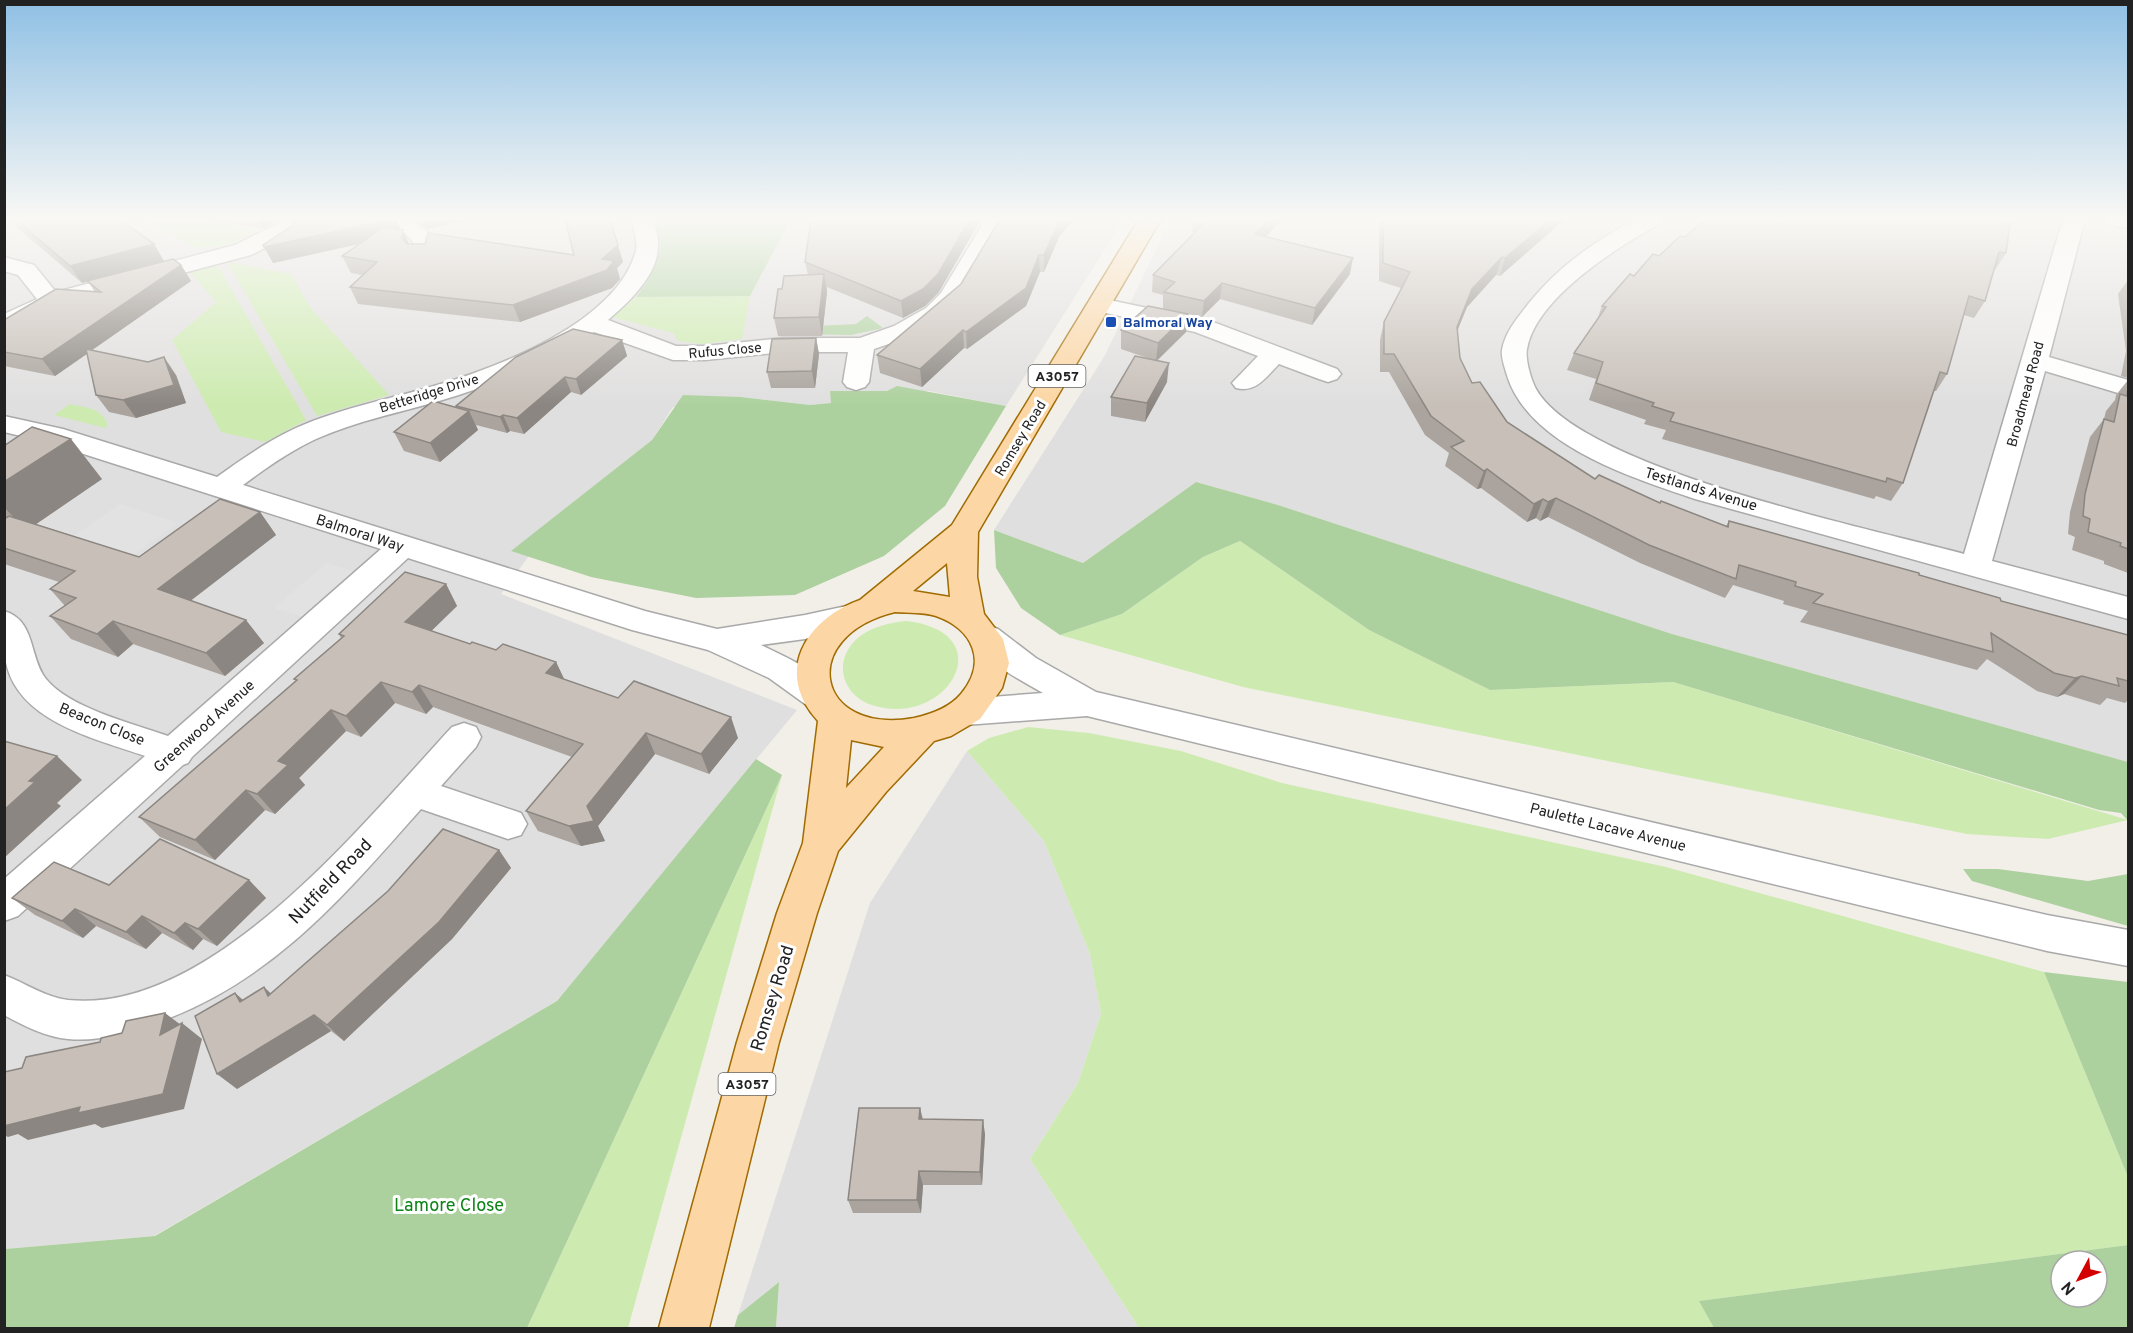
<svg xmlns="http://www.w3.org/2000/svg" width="2133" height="1333" viewBox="0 0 2133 1333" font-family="Overpass,sans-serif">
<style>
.residential{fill:#e0dfdf}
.grass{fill:#cdebb0}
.forest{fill:#add19e;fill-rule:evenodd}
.parking{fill:#e2e2e2}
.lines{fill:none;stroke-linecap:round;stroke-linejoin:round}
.minor-casing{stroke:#a9a9a9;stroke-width:3}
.major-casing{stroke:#a06b00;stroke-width:3}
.minor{fill:#fff;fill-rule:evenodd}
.major{fill:#fcd6a4;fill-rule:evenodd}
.wall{fill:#aba49e}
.shaded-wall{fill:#8b8681}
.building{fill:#c7bfb8;stroke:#8b8681;stroke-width:1.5}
.transit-dot{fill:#1a4fb4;stroke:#fff;stroke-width:2}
.labels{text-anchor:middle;stroke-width:6;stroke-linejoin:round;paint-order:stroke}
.far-transit-label{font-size:14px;font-weight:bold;fill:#164399;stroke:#fff;text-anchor:start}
.far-street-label{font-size:14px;fill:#222;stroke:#fff}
.shield{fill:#fff;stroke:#646464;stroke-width:1.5}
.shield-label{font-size:14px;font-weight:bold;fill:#222}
.street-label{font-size:15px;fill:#222;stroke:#fff}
.near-street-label{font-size:18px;fill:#222;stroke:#fff}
.near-park-label{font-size:18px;fill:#0c8416;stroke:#fff}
</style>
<rect width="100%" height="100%" fill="#f2efe9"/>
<!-- residential -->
<g class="residential">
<path d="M5,219H654L662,247L647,282L637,297L750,296L791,219H1124L1006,406L929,391H830L832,403L810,405L741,397L673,407L652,440L512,551L529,556L501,594L797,710L557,1001L154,1236L5,1249Z"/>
<path d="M1171,219H2128V762L1672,634L1278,505L1196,482L1083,563L994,530L1104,357Z"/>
<path d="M967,751L1044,841L1090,954L1101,1014L1078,1083L1030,1159L1139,1328H776L779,1282L738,1315L870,903Z"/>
</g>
<!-- grass -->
<g class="grass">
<path d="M142,219H210L261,232L230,244L196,248Z"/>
<path d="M227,262L291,274L310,307L389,395L317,416Z"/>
<path d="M218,266L306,420L265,442L221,432L172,340L216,302L190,272Z"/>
<path d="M750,296L742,339L702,344L678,341L673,333L612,317L636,297Z"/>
<path d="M70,404C87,408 101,407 108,425L105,428L54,415Z"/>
<path d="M1240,541L1369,630L1490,690L1673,682L2128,820L2048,839L1967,834L1243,687L1060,635L1122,614L1203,557Z"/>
<path d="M906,621C1003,632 949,727 875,706C842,697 831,660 859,637C873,626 889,623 906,621Z"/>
<path d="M1028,727L1089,733L1181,751L1282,783L1666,867L2044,972L2128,1177V1245L1700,1301L1714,1328H1139L1030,1159L1078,1083L1101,1014L1090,954L1044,841L967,751L989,738Z"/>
<path d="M782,775L628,1328H527Z"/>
</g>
<!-- forest -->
<g class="forest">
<path d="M654,219H791L750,296L636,297L647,282L661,247Z"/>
<path d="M867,316L883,328L851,335L795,334L794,327L856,324Z"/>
<path d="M897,386L1006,406L945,506L884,556L795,595L696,598L591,577L511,551L652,440L683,395L741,397L810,405L831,403L830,391H887Z"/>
<path d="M1196,482L1278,505L1672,634L2128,762V821L2121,813L2099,810L1673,682L1490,690L1369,630L1240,541L1203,557L1122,614L1060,635L1021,608L996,568L994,530L1083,563Z"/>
<path d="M756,759L782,775L527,1328H5V1249L155,1236L557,1001Z"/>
<path d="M1963,869H1998L2088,881L2128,874V926L1972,881Z"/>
<path d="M2044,972L2128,982V1177Z"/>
<path d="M2128,1245V1328H1714L1699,1301ZM2061,1261H2097V1297H2061Z"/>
<path d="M779,1282L776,1328H734L738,1315Z"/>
</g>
<!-- parking -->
<g class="parking">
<path d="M120,504L178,523L121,564L61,545Z"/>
<path d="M326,563L355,572L304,617L274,608Z"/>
</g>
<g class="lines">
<!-- minor casing -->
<g class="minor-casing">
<g id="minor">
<path d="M287,219H314L311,224L251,255L59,306L4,330V314L37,299L18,275L4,271V257L34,265L56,292L235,245Z"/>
<path d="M385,219C410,217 421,221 435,242L431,259H415L412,254L413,242L405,233Z"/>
<path d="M632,219H654C655,228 659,238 658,247C657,276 629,302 608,320L676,346H705L783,338H860L894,326L926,308L941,293L981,227L983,219H1005L1003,227C986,256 970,299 941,319C921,334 897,341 874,349L869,382L865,387L856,390L847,387L843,382L848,352H783L705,360H673L594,332C546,363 494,385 439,401C398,413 356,421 316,439C290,451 266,468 243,485L645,611L717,629L805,615L851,605L862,608L867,616L862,624L805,639L761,645C785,657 821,671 834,695L829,704L817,708L805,704L769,678L708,650L632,630L408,558L192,757L188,763L183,765L18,916L4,921V879L145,756C94,738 14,721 5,657C2,642 4,626 4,611C36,620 29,658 46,679C69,708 134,724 168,736L381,549L46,442L4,432V416L63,429L217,477C250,453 284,430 324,417C360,404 397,397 434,386C499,367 616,323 636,251C638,241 633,229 632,219Z"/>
<path d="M1636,219H1663L1660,224C1618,246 1535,299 1527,349C1525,359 1531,380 1536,389C1581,469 1873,529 1964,554L2063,219H2085L2049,357L2128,380V396L2045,371L1992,561L2128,597V619L1695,499C1631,477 1526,445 1506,372C1504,365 1501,357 1502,350C1505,332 1519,316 1529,303C1558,267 1596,240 1636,219Z"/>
<path d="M2104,219H2128V228L2107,224Z"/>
<path d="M1100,298L1213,322L1337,369L1341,374L1337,379L1328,382L1319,379L1279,364C1266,377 1256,393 1236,388L1232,383L1258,356L1195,332L1092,310L1088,305L1092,300Z"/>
<path d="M987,625L998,629L1036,658L1096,692L2047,915L2128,930V966L2047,951L1087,716L965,725L953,721L948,712L953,703L965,699L1043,693C1018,679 985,662 971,637L976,629Z"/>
<path d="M464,723L476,727L481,737L476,747L441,786L521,813L527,824L521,835L508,839L421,809C342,898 270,984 153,1024C126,1033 97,1042 68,1039C46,1037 24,1026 4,1015V975C25,983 45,997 68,1000C211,1015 364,822 452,727Z"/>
</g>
</g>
<!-- major casing -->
<g class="major-casing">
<path id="major" d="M1139,219H1161L978,532L977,577L984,614L1003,639L1009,663L1002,688L980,719L951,736L934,741L886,792L838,851L817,913L779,1042L709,1328H659L737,1042L777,913L803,843L818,721C773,673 806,619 860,600L952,525ZM947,563L950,597L913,591ZM895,612C908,613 924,612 936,616C973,629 988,662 961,694C949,708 932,714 914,718C815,736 796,636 895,612ZM851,740L884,747L846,788Z"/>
</g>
<!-- minor -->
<use href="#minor" class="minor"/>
<!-- major -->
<use href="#major" class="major"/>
</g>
<!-- wall -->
<g class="wall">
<path d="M9,219H119L164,261L181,265L191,281L92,350L176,375L186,403L136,418L109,412L96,395L87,354L55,376L4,366V320L95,292L88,281L82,283L12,223Z"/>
<path d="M213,219H283L263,228L214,221Z"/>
<path d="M290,219H396L400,229L403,230L409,244L574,255L610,219L623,262L617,268L620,279L612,288L520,322L358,304L350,287L362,275L351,273L342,256L359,244L273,263L293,225Z"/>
<path d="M410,219H471L427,229Z"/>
<path d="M1000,219H1074L1059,237L1044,272H1040L1026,306L967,349L964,348L922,387L880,373L877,355L961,284Z"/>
<path d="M1193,219H1282L1265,237L1350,274L1312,325L1220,299L1202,317L1188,314L1186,332L1157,361L1167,382L1145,422L1111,416V397L1153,360L1121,349V330L1163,309V295L1152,292L1153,275L1195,232H1192Z"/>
<path d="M1379,219H1565L1500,276L1496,275L1467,307L1457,332L1460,358L1472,383L1507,422L1595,479L1726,526L1729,521L1919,575L2001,601L2128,635V700L2125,703L2107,698L2100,705L2064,694L2057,697L2037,691L1987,659L1977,670L1800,622L1808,611L1783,604L1784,601L1733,585L1725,598L1640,563L1548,517L1540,521L1536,518L1527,522L1481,488L1477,489L1445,466L1449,453L1425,435L1389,372H1380V340L1384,322L1401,288L1379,281Z"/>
<path d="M2003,222L2006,253L1995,270H1994L1985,301L1974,318L1964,315L1947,374L1936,391H1934L1903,483L1891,501L1876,496L1874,499L1662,439L1666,430L1644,424L1646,420L1589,400L1596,379L1567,370L1574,353L1597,320L1602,306L1634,276L1685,237Z"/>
<path d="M805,262L939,292L925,306L903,318L827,287V292L822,336H778L774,318L782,289L808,275Z"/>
<path d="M2128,280V378L2121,376L2126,351L2118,294Z"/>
<path d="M816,338L819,354L815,388H771L767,372Z"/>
<path d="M622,340L627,356L581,395L571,392L524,434L510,431L507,433L476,425L478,430L440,462L404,451L394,432L456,408V406Z"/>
<path d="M2128,380V573L2104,564V561L2072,550L2075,537L2068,534L2070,512L2090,437L2104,419L2106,411L2115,400L2116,395Z"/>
<path d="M4,446L102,479L36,524L139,557L260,512L276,535L191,600L264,643L225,676L133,644L118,657L71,639L50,616L65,606L50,589L59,582L4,564Z"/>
<path d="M446,584L457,606L431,631L470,644L556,662L564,679L618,698L738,738L709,774L655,754L598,826L605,841L581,846L538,831L526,811L572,757L433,707L426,714L395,703L361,737L346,731L299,778L305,785L275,814L265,810L215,860L160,837L139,817L296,681L294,679L341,638L339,634Z"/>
<path d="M499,850L511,868L452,939L344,1041L331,1031L237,1089L235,993L243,1000L271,994Z"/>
<path d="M249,880L266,898L217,946L203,939L193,950L162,933L146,949L96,926L83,938L35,915L12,898L109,885Z"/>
<path d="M920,1108L923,1119L985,1134L982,1185H923L921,1213H853L848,1200Z"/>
</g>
<!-- shaded-wall -->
<g class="shaded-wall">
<path d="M258,219H283L263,228Z"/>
<path d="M393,219H396L403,234V230L410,247V255L402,238L403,234L273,263L264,247Z"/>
<path d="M423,219H471L427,229Z"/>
<path d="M610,219L623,262L617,268L620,279L612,288L520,322L513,305L602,259Z"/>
<path d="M970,219H981L939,292L925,306L903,318L901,301Z"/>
<path d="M1060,219H1074L1059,237L1044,272V255Z"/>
<path d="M1269,219H1282L1253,251L1255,234Z"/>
<path d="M1551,219H1565L1500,276L1505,258Z"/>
<path d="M154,244L164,261L82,283L70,266Z"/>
<path d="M1039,255L1040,272L1026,306L967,349L966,332Z"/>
<path d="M1502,257L1496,275L1467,307L1451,345L1457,327L1472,289Z"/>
<path d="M1353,258L1350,274L1312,325L1315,308Z"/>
<path d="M181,265L191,281L55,376L42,359Z"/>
<path d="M824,274L827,292L822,336L819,317Z"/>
<path d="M1222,283L1220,299L1202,317L1204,301Z"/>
<path d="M1188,314L1186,332L1156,361L1158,343Z"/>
<path d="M963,330L964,348L922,387L920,369Z"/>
<path d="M816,338L819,354L815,388L812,371Z"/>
<path d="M622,340L627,356L581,395L576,379Z"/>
<path d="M164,357L176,375L186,403L136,418L123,400Z"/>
<path d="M1169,363L1167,382L1145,422L1147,403Z"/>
<path d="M565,377L571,392L524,434L517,418Z"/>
<path d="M469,411L478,430L440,462L430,443Z"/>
<path d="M503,415L510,431L507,433L500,417Z"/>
<path d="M71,439L102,479L26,531L4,507V482Z"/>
<path d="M1487,469L1481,488L1477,489L1484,471Z"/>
<path d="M1556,498L1548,517L1540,521L1548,502Z"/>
<path d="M1543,499L1536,518L1527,522L1534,504Z"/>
<path d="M260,512L276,535L176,612L158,589Z"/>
<path d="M446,584L457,606L418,644L405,622Z"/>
<path d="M246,620L264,643L225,676L206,653Z"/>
<path d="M113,621L133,644L118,657L97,634Z"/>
<path d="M556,662L566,683L546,673Z"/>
<path d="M2082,676L2064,694L2057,697L2075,678Z"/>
<path d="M381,682L395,703L361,737L346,716Z"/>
<path d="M419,685L433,707L426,714L412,692Z"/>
<path d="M331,710L346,731L299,778L305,785L275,814L257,794L278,761Z"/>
<path d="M731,717L738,738L709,774L701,754Z"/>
<path d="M646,733L655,754L598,826L605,841L581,846L569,826Z"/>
<path d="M57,756L82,780L57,803L61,806L4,858V810L29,781Z"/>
<path d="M246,790L265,810L215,860L195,840Z"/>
<path d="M499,850L511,868L452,939L344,1041L327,1025Z"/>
<path d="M249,880L266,898L217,946L198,929Z"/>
<path d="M75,909L96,926L83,938L62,921Z"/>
<path d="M142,916L162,933L146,949L126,932Z"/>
<path d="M185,923L203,939L193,950L174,933Z"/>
<path d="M264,987L282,1004L268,996Z"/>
<path d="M235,993L253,1009L240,1002Z"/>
<path d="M165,1013L181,1025L182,1023L202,1039L184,1109L102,1128L95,1124L28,1140L18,1134L8,1137L4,1135V1117L160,1035Z"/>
<path d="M314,1015L331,1031L237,1089L217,1074Z"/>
<path d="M920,1108L923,1123L919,1119Z"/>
<path d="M983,1120L985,1134L982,1185L980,1172Z"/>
<path d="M919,1171L923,1185L921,1213L917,1200Z"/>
</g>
<!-- building -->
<g class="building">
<path d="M15,219H119L154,244L70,266Z"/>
<path d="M297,219H393L264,247L263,245L302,219Z"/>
<path d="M565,219H610L618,245L602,259L614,261L607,270L513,305L350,287L377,262L342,256L384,227L403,230L402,238L407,244H425L428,233L574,255Z"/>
<path d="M811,219H970L938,274L923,289L901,301L805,262Z"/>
<path d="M1000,219H1060L1044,255H1039L1026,288L966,332L963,330L920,369L877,355L961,284Z"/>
<path d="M1205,219H1269L1255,234L1353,258L1315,308L1222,283L1204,301L1164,292L1175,282L1153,275L1208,219Z"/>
<path d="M1383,219H1551L1505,258L1502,257L1472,289L1457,327L1460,358L1472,383L1480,382L1507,422L1595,479L1599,475L1660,503L1661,501L1728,527L1729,521L1919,573V575L2000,598L2001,601L2128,635V681L2117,678L2119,686L2082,676L2075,678L2054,673L1991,633L1993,652L1813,603L1823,594L1795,586L1796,582L1739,565L1736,579L1649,545L1556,498L1548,502L1543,499L1534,504L1487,469L1484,471L1451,447L1464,441L1431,416L1394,354H1384V322L1410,272L1383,263Z"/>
<path d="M1706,219H2005L2003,222L2010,224L2006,253L1999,252L1985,301L1969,296L1947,374L1940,372L1903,483L1887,478L1886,482L1670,421L1674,413L1652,406L1654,403L1596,383L1603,362L1574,353L1606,307L1602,306L1630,274L1634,276L1653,254L1659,256L1680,236L1685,237Z"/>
<path d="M173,259L181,265L42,359L4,352V320L56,289L101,292L87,281Z"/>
<path d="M824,274L819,317L774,318L778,289H782L784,276Z"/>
<path d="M1148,306L1188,314L1158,343L1121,330Z"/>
<path d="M573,329L622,340L576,379L565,377L517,418L503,415L500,417L456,406L516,357Z"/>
<path d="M816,338L812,371L767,372L772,339Z"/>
<path d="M86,349L148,362L164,357L174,385L123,400L96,395Z"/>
<path d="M1135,356L1169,363L1147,403L1111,397Z"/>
<path d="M2128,387V549L2120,546L2121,543L2088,532L2090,519L2083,516L2085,494L2104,419L2114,422L2120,394L2127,396Z"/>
<path d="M433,401L469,411L430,443L394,432Z"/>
<path d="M32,427L71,439L4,482V446Z"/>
<path d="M220,499L260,512L158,589L246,620L206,653L113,621L97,634L50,616L76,598L50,589L75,571L4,548V519L9,516L139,557Z"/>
<path d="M405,572L446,584L405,622L470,644L472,642L496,650L503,644L556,662L546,673L618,698L634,681L731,717L701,754L646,733L587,806L594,821L569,826L526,811L583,744L419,685L412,692L381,682L346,716L331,710L278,761L288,765L257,794L246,790L195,840L139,817L297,680L294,679L344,636L339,634Z"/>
<path d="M4,741L57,756L29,781L35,782L4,810Z"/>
<path d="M443,829L499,850L439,922L327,1025L314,1015L217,1074L195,1016L235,993L240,1002L264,987L268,996L388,891Z"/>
<path d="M160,839L249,880L198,929L185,923L174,933L142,916L126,932L75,909L62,921L12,898L54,862L109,885Z"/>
<path d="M165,1013L160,1035L182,1023L163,1094L78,1113L80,1107L4,1126V1072L22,1068L26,1057L100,1042L101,1038L122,1033L126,1021Z"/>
<path d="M859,1108H920L919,1119L983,1120L980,1172L919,1171L917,1200H848Z"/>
</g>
<!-- sky -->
<linearGradient id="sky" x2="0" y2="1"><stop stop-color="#8fc0e4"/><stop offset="0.54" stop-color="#f9f8f5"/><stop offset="1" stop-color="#f9f8f5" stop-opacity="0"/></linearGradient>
<rect width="2133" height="405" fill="url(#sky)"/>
<!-- markers -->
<rect class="transit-dot" x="1105" y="316" width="12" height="12" rx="3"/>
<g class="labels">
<!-- far-transit labels -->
<g class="far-transit-label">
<text x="1123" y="327">Balmoral Way</text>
</g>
<!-- far-street labels -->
<g class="far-street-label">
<text transform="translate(725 350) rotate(-5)" y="5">Rufus Close</text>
<text transform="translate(429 393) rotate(-17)" y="5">Betteridge Drive</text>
<text transform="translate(2025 394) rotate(-75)" y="5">Broadmead Road</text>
<text transform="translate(1020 438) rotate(-59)" y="5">Romsey Road</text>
</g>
<!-- shield labels -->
<g class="shield">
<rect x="1028.5" y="365" width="57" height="22" rx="4.5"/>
<rect x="718.5" y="1073" width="57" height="22" rx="4.5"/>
</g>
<g class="shield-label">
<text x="1057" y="381">A3057</text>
<text x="747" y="1089">A3057</text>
</g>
<!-- street labels -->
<g class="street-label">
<text transform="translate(1701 489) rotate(17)" y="5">Testlands Avenue</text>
<text transform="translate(360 533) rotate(18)" y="5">Balmoral Way</text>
<text transform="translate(102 724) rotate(22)" y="5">Beacon Close</text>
<text transform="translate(204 726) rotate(-42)" y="5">Greenwood Avenue</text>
<text transform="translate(1608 827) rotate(14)" y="5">Paulette Lacave Avenue</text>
</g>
<!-- near-street labels -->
<g class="near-street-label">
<text transform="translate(330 881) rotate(-46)" y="6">Nutfield Road</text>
<text transform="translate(772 998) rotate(-73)" y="6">Romsey Road</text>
</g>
<!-- near-park labels -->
<g class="near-park-label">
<text x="449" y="1211">Lamore Close</text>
</g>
</g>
<!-- border -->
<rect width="2133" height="1333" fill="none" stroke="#222222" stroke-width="12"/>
<!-- north arrow -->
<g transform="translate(2079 1279) rotate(229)"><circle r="28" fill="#ffffff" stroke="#a7a7a7" stroke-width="1.5"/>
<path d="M0-4.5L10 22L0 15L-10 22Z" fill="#d40000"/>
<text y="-9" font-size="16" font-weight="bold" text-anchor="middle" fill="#222222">N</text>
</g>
</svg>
